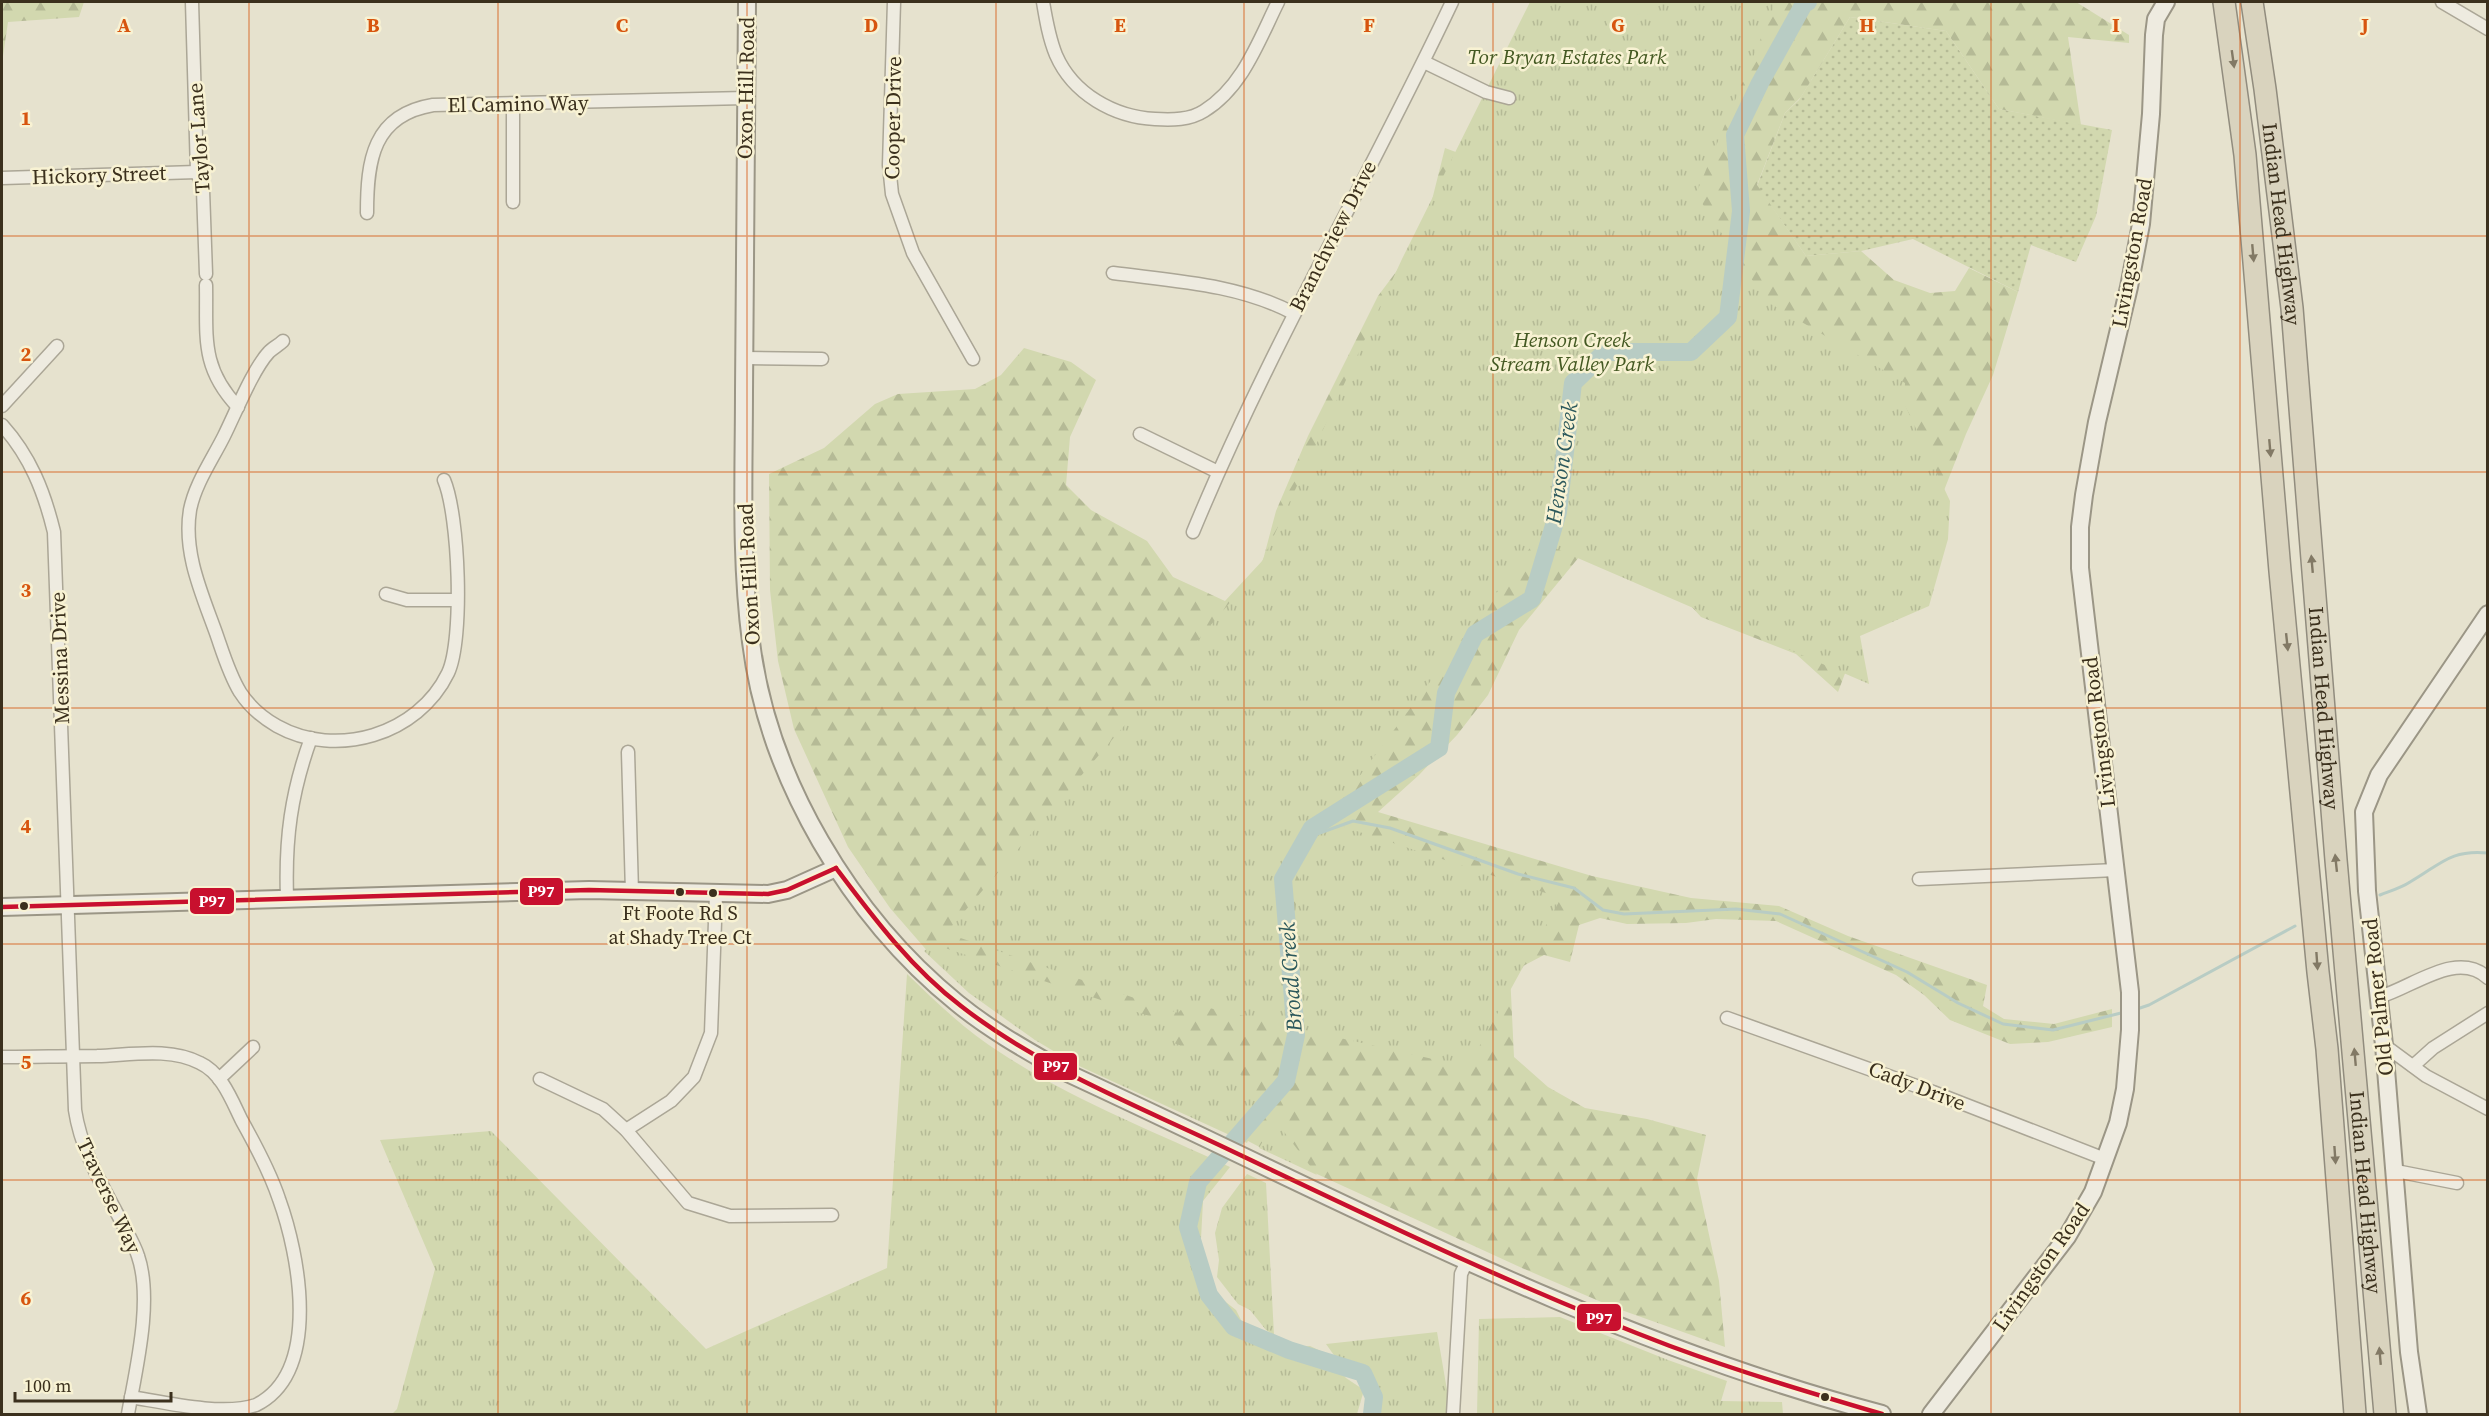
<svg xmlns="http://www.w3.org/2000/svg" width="2489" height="1416" viewBox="0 0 2489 1416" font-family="'Source Serif 4',serif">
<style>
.grass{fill:url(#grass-dots)}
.forest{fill:url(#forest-firs)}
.park{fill:url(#park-tufts)}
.pitch{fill:#d2d8af}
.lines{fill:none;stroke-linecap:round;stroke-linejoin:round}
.stream{stroke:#b8ccc4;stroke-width:3}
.river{stroke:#b8ccc4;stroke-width:18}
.street-casing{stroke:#aba696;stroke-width:15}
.secondary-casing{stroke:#9b9686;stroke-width:20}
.highway-casing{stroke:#918c7e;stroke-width:24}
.street{stroke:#eeebe0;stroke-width:12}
.secondary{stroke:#eeebe0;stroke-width:16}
.highway{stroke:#d9d3be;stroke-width:21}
.bus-1-casing{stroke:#f8f2d3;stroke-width:9}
.bus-1{stroke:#c8102e;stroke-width:4.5}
.oneway{fill:#827965}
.grid{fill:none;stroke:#d7550e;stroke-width:1.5;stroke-opacity:0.55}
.bus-dot{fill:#3b301d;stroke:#f8f2d3;stroke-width:2}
.labels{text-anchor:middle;stroke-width:5;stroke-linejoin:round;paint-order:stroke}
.bus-label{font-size:20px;fill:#3b301d;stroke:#f8f2d3}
.park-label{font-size:21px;font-style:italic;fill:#445922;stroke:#f8f2d3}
.street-label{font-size:21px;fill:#3b301d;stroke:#f8f2d3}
.water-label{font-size:22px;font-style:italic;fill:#2c585c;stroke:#f8f2d3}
.grid-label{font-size:20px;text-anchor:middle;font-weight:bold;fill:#d7550e;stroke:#f8f2d3;stroke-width:5;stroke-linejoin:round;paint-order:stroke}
.line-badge{stroke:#f8f2d3;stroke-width:2}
.badge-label{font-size:16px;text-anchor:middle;font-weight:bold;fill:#fff}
</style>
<defs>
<pattern id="grass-dots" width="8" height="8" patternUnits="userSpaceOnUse" patternTransform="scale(1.5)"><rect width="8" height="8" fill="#d2d8af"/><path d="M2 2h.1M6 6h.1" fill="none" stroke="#b5ba96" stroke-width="1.8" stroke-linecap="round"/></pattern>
<pattern id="forest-firs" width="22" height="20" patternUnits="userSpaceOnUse" patternTransform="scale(1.5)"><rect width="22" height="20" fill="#d2d8af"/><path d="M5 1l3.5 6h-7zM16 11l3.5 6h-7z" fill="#b5ba96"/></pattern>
<pattern id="park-tufts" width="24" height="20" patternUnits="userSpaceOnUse" patternTransform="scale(1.5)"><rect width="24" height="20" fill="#d2d8af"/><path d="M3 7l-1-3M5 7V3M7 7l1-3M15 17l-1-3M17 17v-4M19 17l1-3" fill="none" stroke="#b5ba96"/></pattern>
</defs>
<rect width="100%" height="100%" fill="#e6e2ce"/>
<!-- grass -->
<path class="grass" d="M1850,17L1946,31L1999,109L2112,130L2096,216L2076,262L2031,245L2018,292L1913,239L1861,251L1806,256L1757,186L1785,113L1799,100Z"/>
<!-- forest -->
<g class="forest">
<path d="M2,2H84L79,17L8,22L2,63Z"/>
<path d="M1668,2H2076L2129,35V43L2068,37L2081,125L1999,109L1946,31L1850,17L1801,97L1785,113L1757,185L1806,256L1861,251L1894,280L1930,293L1955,291L1969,268L2018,292L1993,375L1966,434L1943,493L1861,631L1838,692L1796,654L1701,617L1663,575L1584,551L1519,630L1488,695L1457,735L1419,775L1378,812L1592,876L1691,898L1779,906L1848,936L1987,985L1983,1006L2004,1019L2054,1024L2112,1009V1027L2048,1042L2010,1044L1950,1020L1924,995L1896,975L1776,921L1716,919L1686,923L1627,924L1600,918L1579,925L1570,962L1544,955L1510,973L1514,1057L1548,1087L1585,1108L1647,1119L1706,1135L1697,1179L1719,1281L1725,1347L1613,1307L1522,1268L1269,1152L1132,1080L936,961L890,908L848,847L794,729L778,661L770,590L769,474L824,448L875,404L898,394L975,389L1001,375L1024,348L1071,362L1096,380L1070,437L1066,485L1091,510L1147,541L1173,577L1225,601L1263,560L1276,511L1308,436L1378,296L1423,236L1445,148L1528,179Z"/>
</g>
<!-- park -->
<g class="park">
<path d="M1530,2H1776L1696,194L1766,301L1905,383L1904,403L1950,501L1948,539L1929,606L1860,636L1869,684L1536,540L1326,821L1561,898L1468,1067L1300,1029L1306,1014L1294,962L1293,933L1298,885L1313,838L1309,843L1294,883L1291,909L1288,960L1298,1009L1289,1026L1187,1003L1178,1013L946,933L1258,570L1402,259Z"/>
<path d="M933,944L1176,1025L1174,1043L1234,1066L1261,1102L1260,1114L1247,1143L1077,1065L1035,1040L969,993L924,951Z"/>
<path d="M907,974C936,1002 966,1031 1001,1053C1072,1100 1153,1131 1230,1167L1203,1201L1201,1239L1204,1276L1213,1292L1236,1310L1249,1336L1274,1341L1275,1349L1310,1346L1325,1353L1346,1378L1364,1390L1357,1414H392L397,1409L435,1269L380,1140L491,1131L706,1349L887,1268Z"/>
<path d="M1275,1120L1317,1175L1259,1148Z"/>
<path d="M1247,1174L1266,1183L1274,1335L1266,1330L1250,1310L1238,1304L1217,1277L1219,1260L1215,1233L1222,1208Z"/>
<path d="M1560,1317L1668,1360L1727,1381L1721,1401L1782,1402L1783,1414H1477L1479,1319Z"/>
<path d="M1437,1332L1448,1396V1414H1374L1378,1389L1357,1370L1341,1365L1326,1344Z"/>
</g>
<!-- pitch -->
<path class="pitch" d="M1597,2H1644L1648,10L1609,28Z"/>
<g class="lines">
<!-- stream -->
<g class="stream">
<path d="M1306,838L1353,821L1390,828L1518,874L1574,888L1603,910L1624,914L1736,909L1780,914L1907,972L1958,1003L2003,1024L2053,1030L2125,1012"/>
<path d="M2380,895C2390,891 2401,888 2410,882C2440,865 2450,849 2488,853"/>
<path d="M2134,1010L2149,1005L2295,926"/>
</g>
<!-- river -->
<path class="river" d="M1372,1414L1374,1397L1363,1373L1289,1350L1234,1327L1209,1295L1188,1227L1198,1182L1286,1081L1296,1035L1283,879L1312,828L1439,748L1446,693L1475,634L1532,599L1558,512L1573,383L1605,352H1691L1728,317L1741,211L1735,135L1760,83L1805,2H1808"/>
<!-- street casing -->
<g class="street-casing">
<g id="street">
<path d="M192,2L197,172L203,190L206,274"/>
<path d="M894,2L889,165L892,194L913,253L973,359"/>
<path d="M1043,2C1046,20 1049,38 1056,55C1073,94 1114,117 1155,119C1172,120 1190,120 1204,111C1243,87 1259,40 1278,2"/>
<path d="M2442,2L2488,29"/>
<path d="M1424,62L1486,92L1509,98"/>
<path d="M513,104V202"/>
<path d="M2,178L197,172"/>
<path d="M367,213C367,160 373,115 433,105L746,98"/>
<path d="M1113,273C1174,281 1238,284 1293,313"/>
<path d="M206,285C207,336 200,367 238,407"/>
<path d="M283,341C279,345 273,348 269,352C253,369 235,414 224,436C212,460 195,484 190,510C183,553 202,594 216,633C223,653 229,674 240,692C249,706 263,718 277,726C336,759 418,735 448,673C464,639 459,515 444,480"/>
<path d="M744,358L822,359"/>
<path d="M2,406L57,346"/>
<path d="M2,425C30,456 44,491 54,532L75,1110C81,1150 101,1183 120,1219C126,1231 134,1243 138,1256C153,1300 136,1369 128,1414"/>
<path d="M1140,434L1218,472"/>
<path d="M1193,532C1268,350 1368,180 1452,2"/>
<path d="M386,594L407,600H457"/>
<path d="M628,752L632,892"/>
<path d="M1919,879L2116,870"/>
<path d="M287,897C285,839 291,793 311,738"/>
<path d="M2379,997C2412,988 2457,949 2488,978"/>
<path d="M1727,1018L1933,1092L2105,1159"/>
<path d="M2384,1045L2426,1076L2488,1109"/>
<path d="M2,1057C33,1057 65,1056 97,1056C130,1055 170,1047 200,1063C222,1073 232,1101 242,1121C256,1146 270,1172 279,1199C299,1254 322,1372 256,1405C223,1416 167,1403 131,1397"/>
<path d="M2413,1066L2433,1048L2488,1013"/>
<path d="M219,1079L253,1047"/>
<path d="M540,1079L603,1109L626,1130L688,1203L730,1216L832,1215"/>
<path d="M626,1130L671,1101L694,1077L711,1033L716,894"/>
<path d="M2396,1171L2457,1183"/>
<path d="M1453,1414L1461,1274L1467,1261"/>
</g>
</g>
<!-- secondary casing -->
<g class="secondary-casing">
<g id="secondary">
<path d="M747,2C745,131 744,261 744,391C744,474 740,559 751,642C768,779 851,917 957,1003C990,1030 1026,1050 1063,1071C1332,1195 1594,1338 1882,1414"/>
<path d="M2,907L589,890L768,894L787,890L836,868"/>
<path d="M1931,1414L2067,1237L2093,1192L2118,1123L2125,1089L2130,1030V992L2085,611L2080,568V527L2084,495L2097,422L2129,287L2141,224L2151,114L2154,35L2156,19L2166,2"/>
<path d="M2418,1414L2409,1352L2384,1045L2367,891L2364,812L2379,775L2488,614"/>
</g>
</g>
<!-- highway casing -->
<g class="highway-casing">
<g id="highway">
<path d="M2224,2L2245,155L2280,571L2318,972L2327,1049L2355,1414"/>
<path id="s1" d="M2252,2L2265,89L2292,308L2336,860L2385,1414"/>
</g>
</g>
<!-- street -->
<use href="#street" class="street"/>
<!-- secondary -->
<use href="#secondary" class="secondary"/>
<!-- highway -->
<use href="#highway" class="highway"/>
<!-- bus-1 casing -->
<g class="bus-1-casing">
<g id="bus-1">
<path d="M836,868C873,917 911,968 961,1006C1043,1070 1143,1108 1236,1153C1379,1221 1522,1290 1670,1346C1740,1372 1811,1393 1882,1414"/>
<path d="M2,907L589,890L768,894L787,890L836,868"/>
</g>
</g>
<!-- bus-1 -->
<use href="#bus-1" class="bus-1"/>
</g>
<!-- one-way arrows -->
<defs><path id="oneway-solid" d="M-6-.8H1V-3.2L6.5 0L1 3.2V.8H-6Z" transform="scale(1.5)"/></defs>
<g class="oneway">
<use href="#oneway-solid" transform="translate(2233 59) rotate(82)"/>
<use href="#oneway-solid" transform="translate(2253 253) rotate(85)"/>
<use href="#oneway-solid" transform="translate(2270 448) rotate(85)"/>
<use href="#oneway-solid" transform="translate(2312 564) rotate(-95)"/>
<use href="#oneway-solid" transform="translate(2287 642) rotate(84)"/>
<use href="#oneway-solid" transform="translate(2336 863) rotate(-96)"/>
<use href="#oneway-solid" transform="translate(2317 961) rotate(86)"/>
<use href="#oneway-solid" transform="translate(2355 1057) rotate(-95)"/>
<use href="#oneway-solid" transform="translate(2335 1155) rotate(86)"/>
<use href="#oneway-solid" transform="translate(2380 1356) rotate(-95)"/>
</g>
<!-- grid -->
<path class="grid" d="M249,2V1414M498,2V1414M747,2V1414M996,2V1414M1244,2V1414M1493,2V1414M1742,2V1414M1991,2V1414M2240,2V1414M2,236H2488M2,472H2488M2,708H2488M2,944H2488M2,1180H2488"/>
<!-- markers -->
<g class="bus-dot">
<circle cx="680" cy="892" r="5"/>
<circle cx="713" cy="893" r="5"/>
<circle cx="24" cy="906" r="5"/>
<circle cx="1825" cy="1397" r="5"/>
</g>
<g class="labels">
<!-- bus labels -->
<g class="bus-label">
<text x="680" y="920">Ft Foote Rd S<tspan x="680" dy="24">at Shady Tree Ct</tspan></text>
</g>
<!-- park labels -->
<g class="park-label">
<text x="1567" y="64">Tor Bryan Estates Park</text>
<text x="1572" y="347">Henson Creek<tspan x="1572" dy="24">Stream Valley Park</tspan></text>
</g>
<!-- street labels -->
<g class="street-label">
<text transform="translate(746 88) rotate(-89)" y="7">Oxon Hill Road</text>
<text transform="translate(518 104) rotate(-1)" y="7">El Camino Way</text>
<text transform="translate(893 118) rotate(-89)" y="7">Cooper Drive</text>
<text transform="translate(199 138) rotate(-94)" y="7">Taylor Lane</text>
<text transform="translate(99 175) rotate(-2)" y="7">Hickory Street</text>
<text dy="7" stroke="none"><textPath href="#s1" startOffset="224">Indian Head Highway</textPath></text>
<text transform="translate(1333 236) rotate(-63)" y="7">Branchview Drive</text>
<text transform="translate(2132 253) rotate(-80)" y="7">Livingston Road</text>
<text transform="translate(749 574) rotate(-93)" y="7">Oxon Hill Road</text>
<text transform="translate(60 658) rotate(-92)" y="7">Messina Drive</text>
<text dy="7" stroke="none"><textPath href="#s1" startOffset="710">Indian Head Highway</textPath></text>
<text transform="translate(2099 732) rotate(-97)" y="7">Livingston Road</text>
<text transform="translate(2378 997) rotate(-96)" y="7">Old Palmer Road</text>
<text transform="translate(1917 1086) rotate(21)" y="7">Cady Drive</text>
<text dy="7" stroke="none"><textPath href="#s1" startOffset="1196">Indian Head Highway</textPath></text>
<text transform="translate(109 1196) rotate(65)" y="7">Traverse Way</text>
<text transform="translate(2041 1267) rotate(-55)" y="7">Livingston Road</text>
</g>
<!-- water labels -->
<g class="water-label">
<text transform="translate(1561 463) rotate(-82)" y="8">Henson Creek</text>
<text transform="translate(1290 977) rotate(-94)" y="8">Broad Creek</text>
</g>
</g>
<g class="grid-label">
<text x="124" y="32">A</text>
<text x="373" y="32">B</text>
<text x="622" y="32">C</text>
<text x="871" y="32">D</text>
<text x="1120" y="32">E</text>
<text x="1369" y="32">F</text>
<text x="1618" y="32">G</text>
<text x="1867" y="32">H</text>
<text x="2116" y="32">I</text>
<text x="2365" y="32">J</text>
<text x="26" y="125">1</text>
<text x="26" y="361">2</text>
<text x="26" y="597">3</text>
<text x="26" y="833">4</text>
<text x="26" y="1069">5</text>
<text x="26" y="1305">6</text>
</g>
<g class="line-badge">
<rect x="519" y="877" width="45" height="29" rx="6" fill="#c8102e"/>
<rect x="189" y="887" width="46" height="28" rx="6" fill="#c8102e"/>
<rect x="1033" y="1052" width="45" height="29" rx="6" fill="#c8102e"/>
<rect x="1576" y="1303" width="46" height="29" rx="6" fill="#c8102e"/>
</g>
<g class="badge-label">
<text x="541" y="897">P97</text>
<text x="212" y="907">P97</text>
<text x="1056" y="1072">P97</text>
<text x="1599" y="1324">P97</text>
</g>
<!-- border -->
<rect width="2489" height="1416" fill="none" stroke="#3b301d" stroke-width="6"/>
<!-- scale -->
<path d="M15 1392v9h156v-9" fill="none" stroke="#3b301d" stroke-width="3"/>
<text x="24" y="1392" font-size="18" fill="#3b301d" stroke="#f8f2d3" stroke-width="4.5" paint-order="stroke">100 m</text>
</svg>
